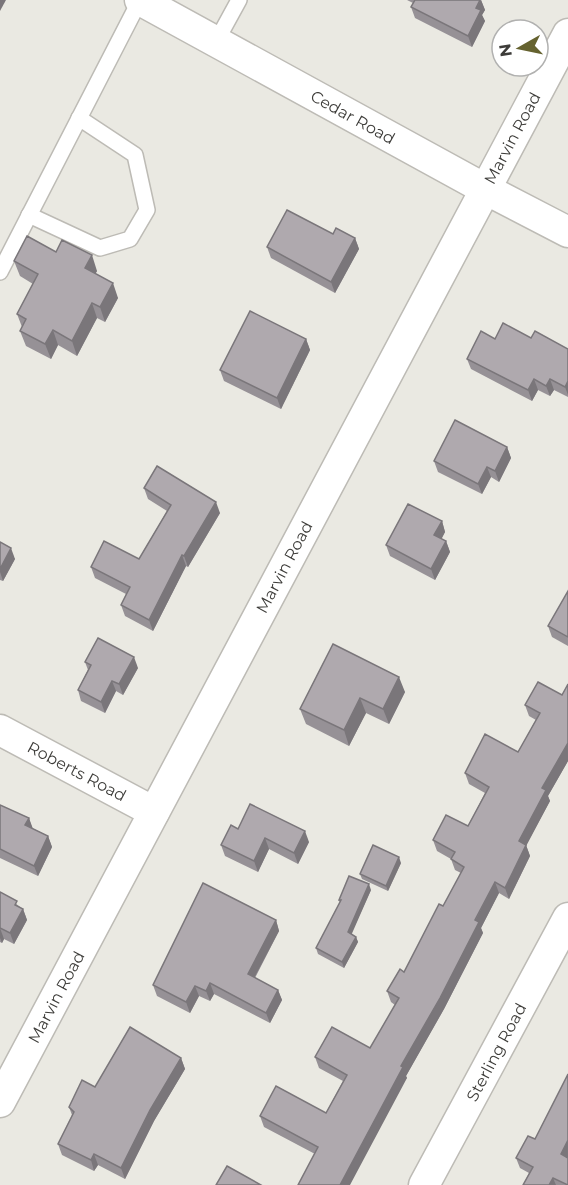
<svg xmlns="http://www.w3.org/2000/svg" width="568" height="1185" viewBox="0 0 568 1185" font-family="Montserrat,sans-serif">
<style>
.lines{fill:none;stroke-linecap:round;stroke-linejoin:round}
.lane-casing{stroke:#bdbbb5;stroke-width:18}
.street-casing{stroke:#bdbbb5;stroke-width:33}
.lane{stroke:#fff;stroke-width:15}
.street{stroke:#fff;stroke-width:30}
.wall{fill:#969196}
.shaded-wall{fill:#7a767a}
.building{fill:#afa9ae;stroke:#7a767a;stroke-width:1.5}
.labels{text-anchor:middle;stroke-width:4.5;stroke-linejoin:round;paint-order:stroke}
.street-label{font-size:16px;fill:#3d3c39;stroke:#fff}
</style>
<rect width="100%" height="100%" fill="#eae9e2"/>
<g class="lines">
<!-- lane casing -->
<g class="lane-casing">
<g id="lane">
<path d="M216,42L239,0"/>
<path d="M29,215L100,248L130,239L147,210L135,155L79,118"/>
<path d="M0,272L140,0"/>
</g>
</g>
<!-- street casing -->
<g class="street-casing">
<g id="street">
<path d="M140,0L485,189L568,232"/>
<path d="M0,730L154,812"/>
<path d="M0,1102L568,34"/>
<path d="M424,1185L568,918"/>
</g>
</g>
<!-- lane -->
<use href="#lane" class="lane"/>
<!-- street -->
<use href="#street" class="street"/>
</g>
<!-- wall -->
<g class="wall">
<path d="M407,0H481L485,10L482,15L485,21L472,47L415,18L411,7L413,3Z"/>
<path d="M333,234L355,238L359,249L335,293L271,258L267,247Z"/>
<path d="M56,252L97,271L95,274L118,298L105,322L97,318L77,356L58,345L51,359L26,346L20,331L22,327L17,314L33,284L20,276L14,261Z"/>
<path d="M531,338L568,349V397L554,390L550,396L538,390L532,401L471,369L467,359L495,339Z"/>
<path d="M306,339L310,350L281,409L224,381L220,370Z"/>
<path d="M507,447L511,458L499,482L491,477L482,494L438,472L434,461Z"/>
<path d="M144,488L220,513L188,567L186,566L153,631L125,616L121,605L126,594L95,578L91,567L139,559L167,511L148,499Z"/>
<path d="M442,521L445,532L441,539L446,541L450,552L435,580L390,556L386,545Z"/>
<path d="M0,542L15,559L3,581L0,580Z"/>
<path d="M568,591V646L552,637L548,626Z"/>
<path d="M333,644L405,692L389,724L366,713L349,746L306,724L300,709Z"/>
<path d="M85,662L138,668L123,695L116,691L105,713L81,701L78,690L88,670Z"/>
<path d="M568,684V761L548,796L550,801L526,845L530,856L509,899L499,893L481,928L483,933L444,1009L406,1076L407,1078L315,1154L264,1127L260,1116L326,1113L343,1081L319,1068L315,1057L370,1048L395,1005L391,1002L387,991L404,972L443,906L461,873L455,870L451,859L437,851L433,840L468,826L485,793L469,784L465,773L518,752L536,720L529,716L525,705L562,695Z"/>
<path d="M0,805L29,818L32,828L48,836L52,847L38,876L0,858Z"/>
<path d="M238,829L309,842L298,864L269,849L258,872L225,856L221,845Z"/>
<path d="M401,863L388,891L362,879L360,874Z"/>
<path d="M371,890L351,934L356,937L358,942L344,968L318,954L316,948L340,903L339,900Z"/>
<path d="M0,892L23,909L27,920L14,944L4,939L2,943L0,942Z"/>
<path d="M276,920L279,931L255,978L278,990L282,1000L270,1023L214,994L210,1001L199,996L190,1013L157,996L153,985Z"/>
<path d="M181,1058L185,1069L154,1121L125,1179L98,1165L94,1171L62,1155L58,1144L72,1115L69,1107L95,1087Z"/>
<path d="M535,1139L568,1185H523L529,1173L520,1168L516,1158Z"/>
</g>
<!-- shaded-wall -->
<g class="shaded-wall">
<path d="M0,0H6L0,11Z"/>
<path d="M481,0L485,10L482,15L485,21L472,47L468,36L476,8Z"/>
<path d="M355,238L359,249L335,293L331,282Z"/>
<path d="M92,255L97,271L90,283L85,268Z"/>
<path d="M113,283L118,298L105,322L100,307Z"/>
<path d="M92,303L97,318L77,356L72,341Z"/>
<path d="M53,330L58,345L51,359L45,344Z"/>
<path d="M306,339L310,350L281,409L277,398Z"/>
<path d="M534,379L538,390L532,401L528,390Z"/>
<path d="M550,379L554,390L550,396L546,386Z"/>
<path d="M568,381V395L565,387Z"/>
<path d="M507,447L511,458L499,482L495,471Z"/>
<path d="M487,467L491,477L482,494L478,484Z"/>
<path d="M216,502L220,513L188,567L184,556Z"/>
<path d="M442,521L445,532L438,546L434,535Z"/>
<path d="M446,541L450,552L435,580L431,569Z"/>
<path d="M11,548L15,559L3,581L0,572V569Z"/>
<path d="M182,555L186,566L153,631L149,620Z"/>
<path d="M134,657L138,668L123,695L119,684Z"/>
<path d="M399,677L405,692L389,724L383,709Z"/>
<path d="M112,681L116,691L105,713L101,702Z"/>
<path d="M360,698L366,713L349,746L344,730Z"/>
<path d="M568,743V761L548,796L550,801L523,852L519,841L542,788Z"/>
<path d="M29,818L33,829L25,825Z"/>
<path d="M305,831L309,842L298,864L294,853Z"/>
<path d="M48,836L52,847L38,876L34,866Z"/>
<path d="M265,838L269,849L258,872L254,861Z"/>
<path d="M526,845L530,856L509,899L505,888Z"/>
<path d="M399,857L401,863L388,891L386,886Z"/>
<path d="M495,882L499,893L481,928L483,933L444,1009L406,1076L407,1078L350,1185H340Z"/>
<path d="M369,884L371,890L350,938L348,932Z"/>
<path d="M23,909L27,920L14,944L10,933Z"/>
<path d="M276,920L279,931L251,984L248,974Z"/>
<path d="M0,928L4,939L2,943L0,938Z"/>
<path d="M356,937L358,942L344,968L342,962Z"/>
<path d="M210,983L214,994L210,1001L206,991Z"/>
<path d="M195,986L199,996L190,1013L186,1002Z"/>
<path d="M278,990L282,1000L270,1023L266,1013Z"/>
<path d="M181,1058L185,1069L154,1121L125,1179L121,1168L150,1110Z"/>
<path d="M568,1140V1158L561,1154Z"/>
<path d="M94,1154L98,1165L94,1171L91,1160Z"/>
<path d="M553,1178L556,1185H549Z"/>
</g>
<!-- building -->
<g class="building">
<path d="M415,0H480L476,8L481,10L468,36L411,7Z"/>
<path d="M287,210L333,234L336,228L355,238L331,282L267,247Z"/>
<path d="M27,236L56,252L62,240L92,255L85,268L113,283L100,307L92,303L72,341L53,330L45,344L20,331L26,319L17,314L38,274L14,261Z"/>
<path d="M250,311L306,339L277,398L220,370Z"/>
<path d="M503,323L531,338L535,331L568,349V381L565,387L550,379L546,386L534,379L528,390L467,359L481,331L495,339Z"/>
<path d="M455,420L507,447L495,471L487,467L478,484L434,461Z"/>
<path d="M157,466L216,502L184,556L182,555L149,620L121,605L130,587L91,567L104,541L139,559L171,505L144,488Z"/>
<path d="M408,504L442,521L434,535L446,541L431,569L386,545Z"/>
<path d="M0,542L11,548L0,569Z"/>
<path d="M568,591V637L548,626Z"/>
<path d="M98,638L134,657L119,684L112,681L101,702L78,690L91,665L85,662Z"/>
<path d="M333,644L399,677L383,709L360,698L344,730L300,709Z"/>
<path d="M538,682L562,695L568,684V743L542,788L546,790L519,841L526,845L505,888L495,882L475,920L479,922L440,998L401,1066L403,1067L340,1185H298L318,1147L260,1116L276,1086L326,1113L347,1075L315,1057L332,1027L370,1048L399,998L387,991L400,969L404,972L439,904L443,906L464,867L451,859L455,852L433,840L446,815L468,826L489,787L465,773L485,734L518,752L540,713L525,705Z"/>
<path d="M250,804L305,831L294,853L265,838L254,861L221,845L231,825L238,829Z"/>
<path d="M0,805L29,818L25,825L48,836L34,866L0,849Z"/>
<path d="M373,845L399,857L386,886L360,874Z"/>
<path d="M349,876L369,884L348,932L356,937L342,962L316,948L341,900H339Z"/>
<path d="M203,883L276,920L248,974L278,990L266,1013L210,983L206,991L195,986L186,1002L153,985Z"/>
<path d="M0,892L17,901L15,905L23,909L10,933L0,928Z"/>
<path d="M130,1027L181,1058L150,1110L121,1168L94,1154L91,1160L58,1144L74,1112L69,1107L82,1080L95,1087Z"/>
<path d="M568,1074V1140L561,1154L568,1158V1185L553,1178L549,1185H523L533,1167L516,1158L528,1136L535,1139Z"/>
<path d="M227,1166L261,1185H216Z"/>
</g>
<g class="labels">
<!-- street labels -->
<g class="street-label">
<text transform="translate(353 117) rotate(29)" y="6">Cedar Road</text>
<text transform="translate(512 138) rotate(-62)" y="6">Marvin Road</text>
<text transform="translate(284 567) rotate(-62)" y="6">Marvin Road</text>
<text transform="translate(77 771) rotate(28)" y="6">Roberts Road</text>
<text transform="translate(56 997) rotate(-62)" y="6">Marvin Road</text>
<text transform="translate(496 1052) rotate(-62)" y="6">Sterling Road</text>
</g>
</g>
<!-- north arrow -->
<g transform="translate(520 48) rotate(261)"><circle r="28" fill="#ffffff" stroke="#b1b1b0" stroke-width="1.5"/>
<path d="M0-4.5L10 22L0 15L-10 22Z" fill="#65622f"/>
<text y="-9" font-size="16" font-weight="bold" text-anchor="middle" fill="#3d3c39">N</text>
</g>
</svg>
